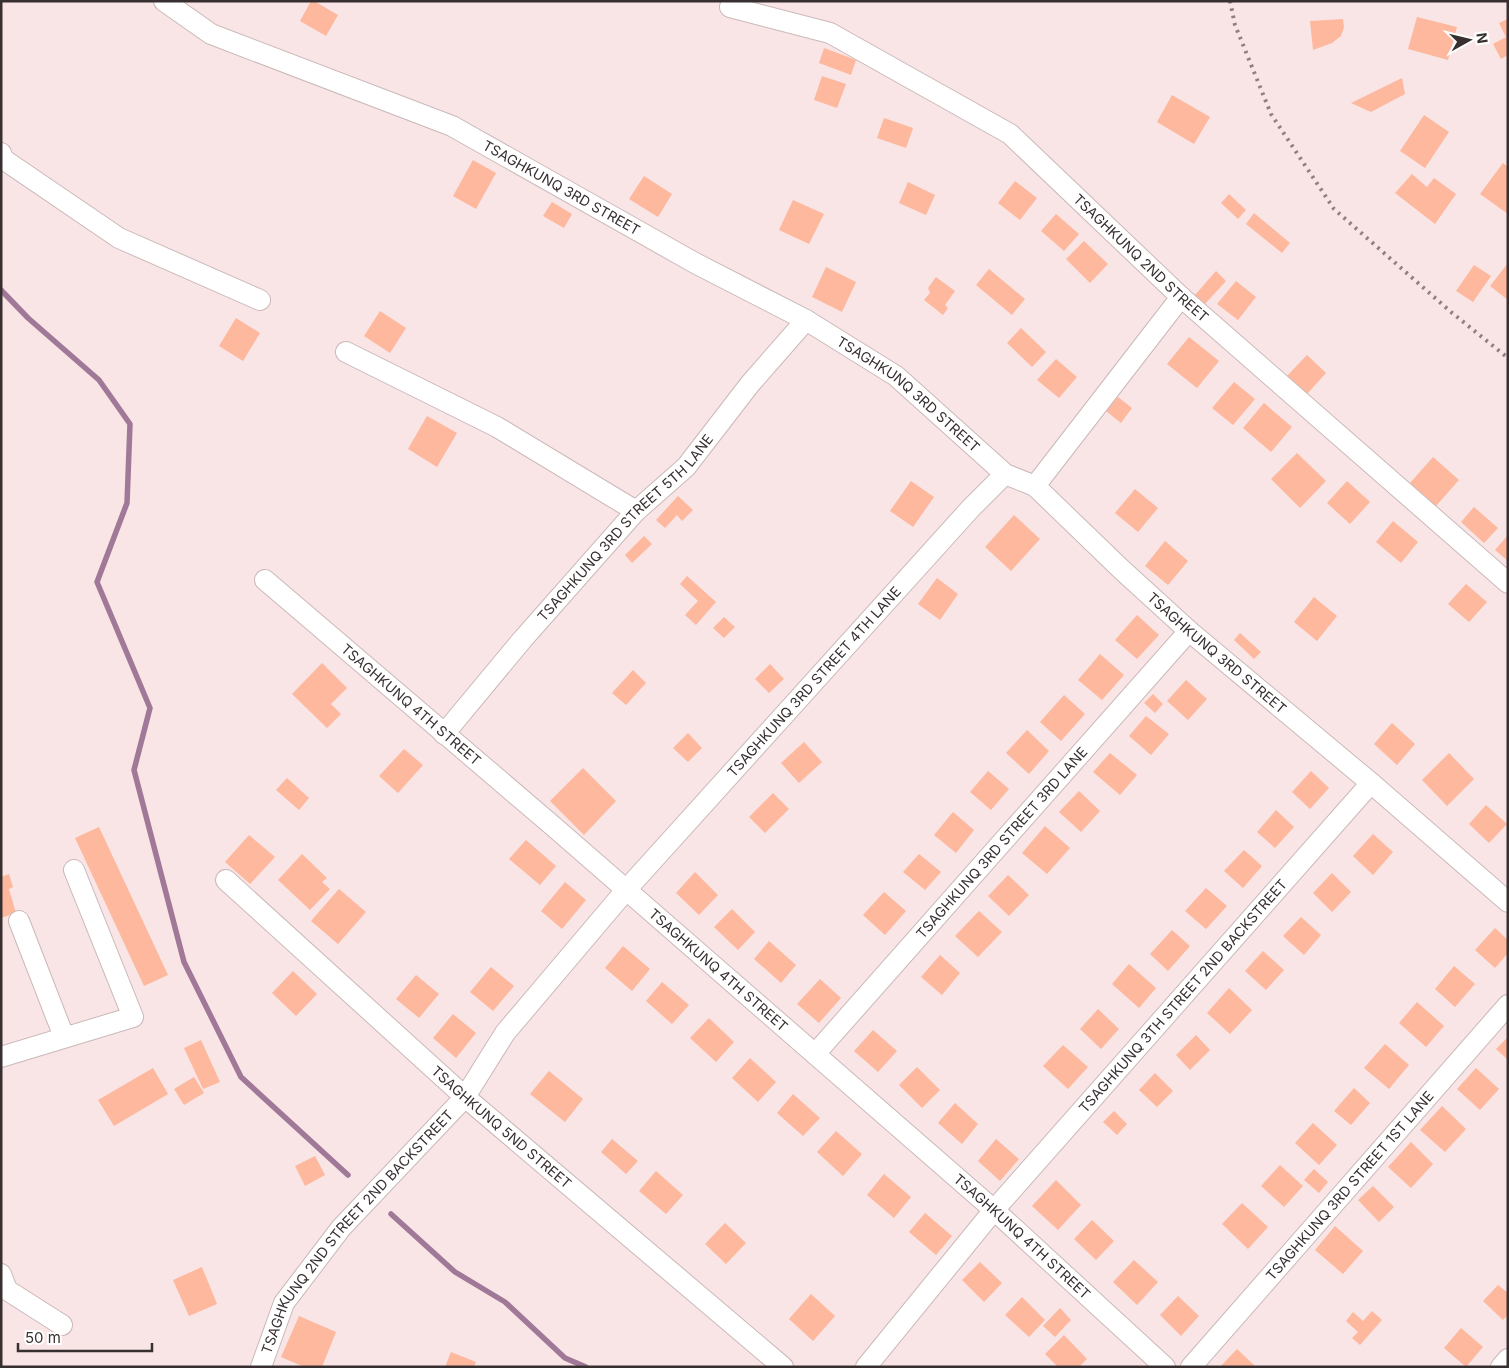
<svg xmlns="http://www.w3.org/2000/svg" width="1509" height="1368" viewBox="0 0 1509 1368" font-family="Inter,sans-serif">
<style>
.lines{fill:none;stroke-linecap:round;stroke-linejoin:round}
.stream{stroke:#a07898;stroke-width:5.5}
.building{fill:#fdb89e}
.minor-casing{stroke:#cbb8b8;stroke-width:22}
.minor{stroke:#fff;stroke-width:20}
.rail{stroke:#8f8181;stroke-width:4;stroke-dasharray:2.5 5;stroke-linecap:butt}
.labels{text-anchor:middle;stroke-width:4;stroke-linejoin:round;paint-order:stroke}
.street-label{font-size:14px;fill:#383030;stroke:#fff}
</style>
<rect width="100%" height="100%" fill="#f9e5e5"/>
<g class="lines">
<!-- stream -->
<g class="stream">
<path d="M1,290L28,318L99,380L130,424L127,503L97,582L150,708L134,770L184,962L241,1077L348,1175"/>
<path d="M391,1214L455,1272L505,1302L565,1358L586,1367"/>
</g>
</g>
<!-- building -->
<g class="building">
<path d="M311,1H314L338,15L326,36L300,21Z"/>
<path d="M1417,17L1457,27L1448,60L1408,49Z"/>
<path d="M1343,19L1344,27L1341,36L1332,43L1313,50L1310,21Z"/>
<path d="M1508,19V55L1501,59L1493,44L1506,37L1499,23Z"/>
<path d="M824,48L856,60L851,75L819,63Z"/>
<path d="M822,76L846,84L837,108L814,100Z"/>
<path d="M1402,78L1405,94L1371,112L1351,103Z"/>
<path d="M1172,95L1210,117L1194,144L1157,122Z"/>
<path d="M1424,115L1449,132L1425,168L1400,151Z"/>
<path d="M884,118L913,128L906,148L877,138Z"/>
<path d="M473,160L496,173L476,209L453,196Z"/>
<path d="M1503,163L1508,167V214L1480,194Z"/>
<path d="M1412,174L1427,187L1434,178L1456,194L1435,224L1395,193Z"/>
<path d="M644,176L672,194L658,217L629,199Z"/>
<path d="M1015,181L1037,198L1020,220L998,203Z"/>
<path d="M908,182L935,195L926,215L899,203Z"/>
<path d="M1229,194L1246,210L1238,219L1221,203Z"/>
<path d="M793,200L824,214L809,244L779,230Z"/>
<path d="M552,202L572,214L564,228L543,216Z"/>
<path d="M1254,213L1290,243L1282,253L1246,224Z"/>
<path d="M1056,214L1079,234L1064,251L1041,231Z"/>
<path d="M1084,241L1108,264L1090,283L1066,259Z"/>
<path d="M1508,263V300L1490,286Z"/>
<path d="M1474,265L1491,276L1473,302L1456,291Z"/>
<path d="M826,267L856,282L842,312L812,297Z"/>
<path d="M989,269L1025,299L1012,315L976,285Z"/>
<path d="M1216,271L1226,281L1204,305L1194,296Z"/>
<path d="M936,277L955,291L945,305L948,308L943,315L924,300L930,293L928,288Z"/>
<path d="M1236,281L1256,297L1238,320L1217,304Z"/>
<path d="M380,311L406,328L390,353L364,336Z"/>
<path d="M236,318L260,333L243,361L219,346Z"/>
<path d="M1021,328L1046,352L1032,367L1007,343Z"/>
<path d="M1189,337L1219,361L1197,388L1167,364Z"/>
<path d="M1307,355L1326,373L1307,394L1287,376Z"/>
<path d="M1056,359L1077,377L1059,398L1037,380Z"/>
<path d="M1234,382L1255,399L1233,425L1212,408Z"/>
<path d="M1118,397L1132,408L1121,423L1106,411Z"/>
<path d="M1264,403L1292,427L1271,452L1243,428Z"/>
<path d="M427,416L457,433L437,467L408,449Z"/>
<path d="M1297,453L1326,481L1300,508L1271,479Z"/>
<path d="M1433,457L1459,480L1436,506L1410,483Z"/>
<path d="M911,481L934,497L913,527L890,511Z"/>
<path d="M1347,481L1370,502L1350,524L1327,503Z"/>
<path d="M1135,489L1158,508L1138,532L1115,513Z"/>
<path d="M678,496L693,510L682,521L677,515L665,528L656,520Z"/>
<path d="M1474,507L1498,528L1484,543L1461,522Z"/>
<path d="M1014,515L1040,539L1011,571L985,547Z"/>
<path d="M1393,521L1418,542L1401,563L1376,542Z"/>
<path d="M1508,535V561L1495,550Z"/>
<path d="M644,536L652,544L632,563L625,555Z"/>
<path d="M1165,541L1188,561L1168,585L1145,566Z"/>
<path d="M687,576L716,602L696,625L685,615L698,601L680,584Z"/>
<path d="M937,578L958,594L940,620L918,604Z"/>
<path d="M1466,584L1487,602L1469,622L1448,604Z"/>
<path d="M1314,597L1337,616L1317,641L1294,622Z"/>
<path d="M1137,615L1159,635L1137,659L1115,640Z"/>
<path d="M724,617L735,627L724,638L713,628Z"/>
<path d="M1240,633L1261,652L1254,659L1234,640Z"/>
<path d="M1100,654L1124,675L1102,700L1078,680Z"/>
<path d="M322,663L347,688L331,704L341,714L327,728L292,694Z"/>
<path d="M770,664L784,679L769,693L755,679Z"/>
<path d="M633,670L646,683L626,705L612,693Z"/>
<path d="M1186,680L1207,699L1188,720L1167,701Z"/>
<path d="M1153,694L1163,704L1155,713L1144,703Z"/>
<path d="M1064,695L1085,714L1061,741L1040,722Z"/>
<path d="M1146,716L1169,734L1151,755L1129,736Z"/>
<path d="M1392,723L1415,744L1397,765L1374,744Z"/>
<path d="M1027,730L1049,751L1029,774L1006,753Z"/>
<path d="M688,733L702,748L688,762L673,748Z"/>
<path d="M804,742L822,762L799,783L781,763Z"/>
<path d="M404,749L423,765L398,793L379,776Z"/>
<path d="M1110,753L1137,775L1120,795L1093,772Z"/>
<path d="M1449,753L1474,779L1447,806L1422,780Z"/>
<path d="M583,768L616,801L584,835L550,801Z"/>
<path d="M988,771L1009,789L991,810L970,792Z"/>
<path d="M1311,771L1329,788L1310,809L1292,792Z"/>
<path d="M287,778L309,798L299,810L276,790Z"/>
<path d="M1079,791L1100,811L1081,832L1059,812Z"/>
<path d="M773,793L789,809L765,833L749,817Z"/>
<path d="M1486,805L1507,824L1489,843L1469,824Z"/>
<path d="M1276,810L1294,827L1275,848L1257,832Z"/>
<path d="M953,812L974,830L956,853L934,835Z"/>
<path d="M1045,826L1070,848L1047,874L1022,853Z"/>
<path d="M99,827L168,975L144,986L75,838Z"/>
<path d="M1373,834L1393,852L1373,875L1353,856Z"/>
<path d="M249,835L275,857L250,884L225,862Z"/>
<path d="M526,840L556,866L540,885L509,859Z"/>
<path d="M1244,850L1262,866L1243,888L1224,871Z"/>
<path d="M302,854L327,878L322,882L330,889L310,910L278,880Z"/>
<path d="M919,854L941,872L925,890L903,872Z"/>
<path d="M695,872L718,895L699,915L676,893Z"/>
<path d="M1332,873L1351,892L1332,912L1313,893Z"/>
<path d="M9,874L13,887L9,889L16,913L1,918V877Z"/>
<path d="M1008,875L1029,895L1009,916L988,896Z"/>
<path d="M565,882L586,900L562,929L541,911Z"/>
<path d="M1206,888L1227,906L1206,929L1185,911Z"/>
<path d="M339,889L366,912L338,944L311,921Z"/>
<path d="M884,892L906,911L885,935L863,915Z"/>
<path d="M732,909L755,932L738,950L714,927Z"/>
<path d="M979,911L1002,932L978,957L955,936Z"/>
<path d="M1301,917L1321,935L1304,955L1283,936Z"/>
<path d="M1495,928L1508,940V953L1495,968L1475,950Z"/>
<path d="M1172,930L1190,946L1168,971L1150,954Z"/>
<path d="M769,941L796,965L781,983L754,959Z"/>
<path d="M623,946L650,969L632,991L605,968Z"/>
<path d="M1263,951L1284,970L1266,990L1245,971Z"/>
<path d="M940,955L960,973L942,995L921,977Z"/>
<path d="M1129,964L1156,988L1139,1008L1112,984Z"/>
<path d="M1454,966L1475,984L1455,1007L1435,989Z"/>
<path d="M491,967L514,986L493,1011L470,992Z"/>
<path d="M293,971L317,994L296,1016L272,993Z"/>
<path d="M416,975L439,994L419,1018L396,999Z"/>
<path d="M820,979L841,998L819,1023L797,1004Z"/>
<path d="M662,982L689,1005L672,1024L646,1001Z"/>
<path d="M1229,988L1252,1010L1230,1034L1207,1013Z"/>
<path d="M1417,1002L1444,1026L1426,1047L1399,1023Z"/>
<path d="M1098,1009L1119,1029L1101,1049L1080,1029Z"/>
<path d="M453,1014L476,1033L456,1058L433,1038Z"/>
<path d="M709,1018L734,1042L716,1062L690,1038Z"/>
<path d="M873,1030L897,1051L878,1072L854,1051Z"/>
<path d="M1196,1035L1210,1050L1190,1070L1176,1055Z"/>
<path d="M1508,1037V1060L1496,1049Z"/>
<path d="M201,1040L220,1082L203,1089L184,1048Z"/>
<path d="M1385,1044L1409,1065L1389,1089L1364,1068Z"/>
<path d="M1063,1045L1088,1067L1068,1089L1043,1066Z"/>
<path d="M750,1058L776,1082L758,1102L732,1078Z"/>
<path d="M917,1067L940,1090L922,1108L899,1085Z"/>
<path d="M153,1068L168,1094L114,1126L98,1100Z"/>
<path d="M1476,1068L1499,1089L1480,1110L1457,1089Z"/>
<path d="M549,1071L583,1099L565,1122L530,1094Z"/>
<path d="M1155,1073L1173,1091L1157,1107L1139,1090Z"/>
<path d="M194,1077L204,1093L184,1105L174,1089Z"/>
<path d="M1354,1088L1370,1103L1351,1125L1334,1111Z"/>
<path d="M793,1094L820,1118L803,1136L777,1113Z"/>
<path d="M955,1103L978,1124L962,1144L938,1123Z"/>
<path d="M1442,1106L1466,1129L1445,1152L1420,1130Z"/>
<path d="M1114,1111L1127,1124L1117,1135L1103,1122Z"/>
<path d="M1313,1123L1337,1145L1319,1165L1295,1143Z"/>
<path d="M836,1131L862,1154L843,1176L817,1152Z"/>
<path d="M612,1139L638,1161L626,1174L601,1152Z"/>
<path d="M996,1139L1019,1159L1000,1181L978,1161Z"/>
<path d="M1411,1142L1433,1164L1411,1188L1388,1167Z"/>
<path d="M315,1156L325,1175L305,1186L295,1166Z"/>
<path d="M1280,1165L1303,1186L1284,1207L1261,1186Z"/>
<path d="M1314,1169L1328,1182L1319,1193L1304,1180Z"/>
<path d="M656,1171L683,1195L666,1214L639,1191Z"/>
<path d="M884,1174L911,1197L894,1218L867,1195Z"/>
<path d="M1056,1180L1081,1205L1058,1230L1032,1206Z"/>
<path d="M1373,1186L1394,1207L1379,1222L1358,1200Z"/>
<path d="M1242,1203L1268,1227L1248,1249L1222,1224Z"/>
<path d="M925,1213L952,1236L936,1255L909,1232Z"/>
<path d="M1092,1220L1114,1241L1096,1260L1074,1239Z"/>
<path d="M725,1223L746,1243L726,1264L705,1244Z"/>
<path d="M1335,1226L1363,1251L1343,1274L1315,1250Z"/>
<path d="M1134,1260L1158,1282L1137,1305L1113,1282Z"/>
<path d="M980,1262L1002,1283L984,1302L962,1280Z"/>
<path d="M202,1267L217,1304L189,1316L173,1280Z"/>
<path d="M1498,1285L1508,1293V1315L1503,1320L1483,1301Z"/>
<path d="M811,1294L835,1316L813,1341L789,1319Z"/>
<path d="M1178,1296L1199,1316L1181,1336L1160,1315Z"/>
<path d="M1022,1297L1045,1320L1029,1337L1005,1315Z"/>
<path d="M1060,1308L1071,1320L1055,1337L1043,1326Z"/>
<path d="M1372,1311L1382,1320L1360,1345L1352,1338L1358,1332L1346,1321L1353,1312L1363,1321Z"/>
<path d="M299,1316L336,1332L322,1367H304L281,1357Z"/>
<path d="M1461,1328L1483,1347L1466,1367L1444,1348Z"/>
<path d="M1064,1335L1087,1359L1079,1367H1058L1045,1354Z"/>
<path d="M1237,1349L1256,1367H1220Z"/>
<path d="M451,1352L476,1362L474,1367H445Z"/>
</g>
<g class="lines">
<!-- minor casing -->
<g class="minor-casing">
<g id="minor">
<path id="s1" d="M164,1L211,34L452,126L695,263L806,320L896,376L1005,474L1035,486L1121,569L1189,631L1371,783L1508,902"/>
<path id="s2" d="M730,7L830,33L1010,134L1181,297L1508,583"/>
<path d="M1,153L3,159L119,238L260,300"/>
<path d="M346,352L497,427L636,511"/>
<path d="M1035,486L1181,297"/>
<path id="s3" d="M265,580L553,826L994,1210L1165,1367"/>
<path id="s4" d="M444,734L522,640L636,511L686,467L750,384L806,320"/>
<path id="s5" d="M226,880L465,1097L783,1367"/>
<path d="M19,921L64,1037"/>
<path id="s6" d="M815,1054L1189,631"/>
<path d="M1,1057L133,1017L74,870"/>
<path d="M1,1274L7,1290L62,1325"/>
<path id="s7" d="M261,1367L284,1303L341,1228L465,1097L505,1033L626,890L971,508L1005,474"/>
<path id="s8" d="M866,1367L994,1210L1371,783"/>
<path id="s9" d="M1191,1367L1508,1005"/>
<path d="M1501,1367L1508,1359"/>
</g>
</g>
<!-- minor -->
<use href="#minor" class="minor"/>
<!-- rail -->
<path class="rail" d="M1230,1L1235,25L1271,114L1334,209L1451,312L1508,358"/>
</g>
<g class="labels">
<!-- street labels -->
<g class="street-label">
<text dy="5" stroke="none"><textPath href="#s1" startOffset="441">TSAGHKUNQ 3RD STREET</textPath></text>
<text dy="5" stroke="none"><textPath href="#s2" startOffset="490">TSAGHKUNQ 2ND STREET</textPath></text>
<text dy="5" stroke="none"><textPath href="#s1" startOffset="846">TSAGHKUNQ 3RD STREET</textPath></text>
<text dy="5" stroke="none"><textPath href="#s4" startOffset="275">TSAGHKUNQ 3RD STREET 5TH LANE</textPath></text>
<text dy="5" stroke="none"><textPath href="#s1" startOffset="1251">TSAGHKUNQ 3RD STREET</textPath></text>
<text dy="5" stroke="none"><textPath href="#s7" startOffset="886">TSAGHKUNQ 3RD STREET 4TH LANE</textPath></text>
<text dy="5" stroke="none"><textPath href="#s3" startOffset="192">TSAGHKUNQ 4TH STREET</textPath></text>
<text dy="5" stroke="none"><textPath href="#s6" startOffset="282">TSAGHKUNQ 3RD STREET 3RD LANE</textPath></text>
<text dy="5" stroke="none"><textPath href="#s3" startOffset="598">TSAGHKUNQ 4TH STREET</textPath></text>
<text dy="5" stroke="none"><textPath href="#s8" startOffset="488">TSAGHKUNQ 3TH STREET 2ND BACKSTREET</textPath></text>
<text dy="5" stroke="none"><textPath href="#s5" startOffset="370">TSAGHKUNQ 5ND STREET</textPath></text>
<text dy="5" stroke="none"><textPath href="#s9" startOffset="241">TSAGHKUNQ 3RD STREET 1ST LANE</textPath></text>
<text dy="5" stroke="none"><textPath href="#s7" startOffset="168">TSAGHKUNQ 2ND STREET 2ND BACKSTREET</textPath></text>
<text dy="5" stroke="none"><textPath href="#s3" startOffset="1002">TSAGHKUNQ 4TH STREET</textPath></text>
</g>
</g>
<!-- border -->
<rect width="1509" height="1368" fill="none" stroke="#383030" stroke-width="5"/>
<!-- north arrow -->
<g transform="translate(1469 40) rotate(82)" stroke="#ffffff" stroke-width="4" paint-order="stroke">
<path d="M0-4L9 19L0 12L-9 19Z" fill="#383030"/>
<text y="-8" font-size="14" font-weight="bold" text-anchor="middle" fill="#383030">N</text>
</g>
<!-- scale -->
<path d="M18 1343v8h134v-8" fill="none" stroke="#383030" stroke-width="2.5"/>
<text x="25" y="1343" font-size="15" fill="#383030" stroke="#ffffff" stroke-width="4" paint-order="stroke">50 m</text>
</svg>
